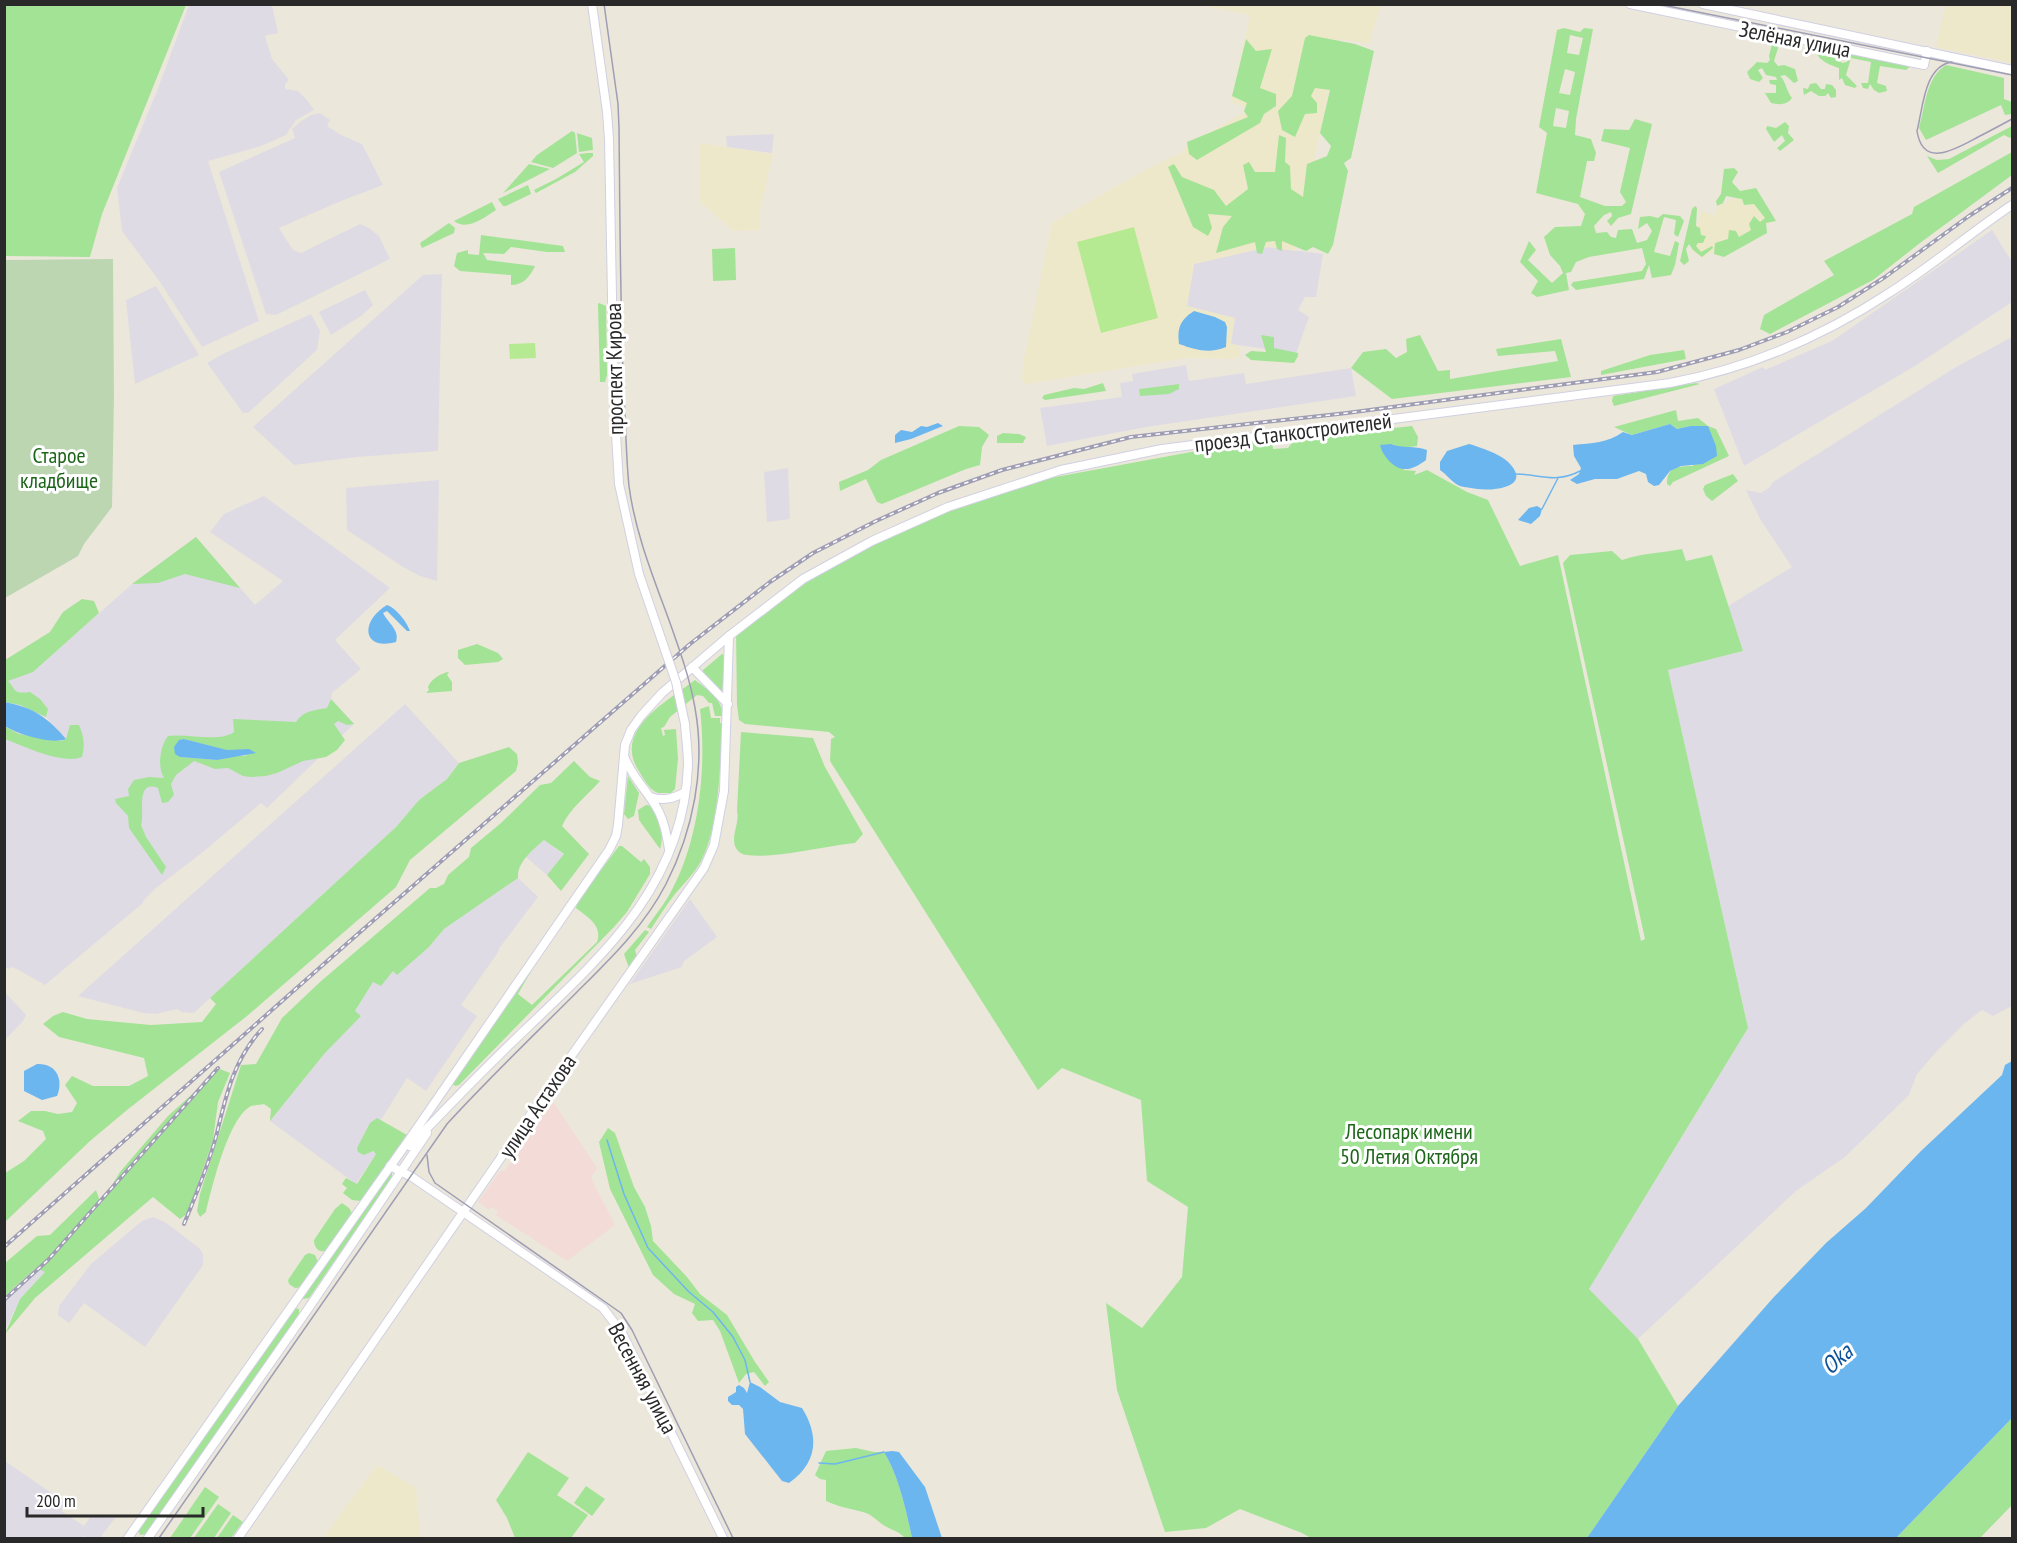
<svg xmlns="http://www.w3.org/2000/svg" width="2017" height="1543" viewBox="0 0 2017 1543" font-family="'PT Sans Narrow',sans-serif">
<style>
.industrial{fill:#dfdbe4}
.education{fill:#eee8ca}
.medical{fill:#f3dbd7}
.green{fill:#a3e396;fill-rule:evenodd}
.cemetery{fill:#bdd6b2}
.pitch{fill:#b6ea92}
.water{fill:#6cb6ef}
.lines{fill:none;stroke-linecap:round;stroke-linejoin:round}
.stream{stroke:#6cb6ef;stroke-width:1.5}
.secondary-casing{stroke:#d0d0e2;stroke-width:10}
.secondary{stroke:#fff;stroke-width:8}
.tram{stroke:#9e9db4;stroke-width:1.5}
.rail-casing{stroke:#9e9db4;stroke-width:4}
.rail{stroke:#fff;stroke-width:1.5;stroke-dasharray:4.5;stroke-linecap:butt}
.secondary-bridge-casing{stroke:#d0d0e2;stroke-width:10;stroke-linecap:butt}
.secondary-bridge{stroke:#fff;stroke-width:8}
.labels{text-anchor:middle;stroke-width:6;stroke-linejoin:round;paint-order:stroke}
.street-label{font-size:22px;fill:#292929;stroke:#fff}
.park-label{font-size:22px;fill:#1c6619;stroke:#fff}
.water-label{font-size:24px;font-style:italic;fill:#0c519a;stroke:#fff}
</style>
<rect width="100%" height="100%" fill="#ece7db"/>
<!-- industrial -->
<g class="industrial">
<path d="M189,5H272L278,33L265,36L272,59L289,80L285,84V89L298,91L307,100L314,110L296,120L286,135L261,146L208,161L259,321L202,347L160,282L122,231L117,188L157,91Z"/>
<path d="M320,113L330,120L327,126L341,135L362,144L383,185L336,203L279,228L293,250L301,253L360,224L369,228L379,236L390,259L276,315L266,314L219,172L295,138L292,129L300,122L311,115Z"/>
<path d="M774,134L772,153L727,147L726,136Z"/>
<path d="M1992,230L2012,262V302L1915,366L1744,466L1714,389L1763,367L1765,370L1832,341Z"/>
<path d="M1268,247L1323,254L1316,297H1305L1298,310L1309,317L1296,353L1231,344L1187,306L1194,264Z"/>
<path d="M442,274L438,451L357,457L294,465L253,427L423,275Z"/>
<path d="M156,286L199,355L135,384L126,300Z"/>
<path d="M365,290L373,305L361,316L331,335L319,312Z"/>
<path d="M311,314L320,331L317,350L248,413H243L207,363L223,354Z"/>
<path d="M2012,337V1006L1993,1016L1982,1010L1964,1024L1937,1051L1917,1074L1909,1095L1845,1157L1796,1191L1638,1339L1589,1289L1748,1028L1668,670L1743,651L1728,606L1792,567L1760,519L1746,490L1761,493L1769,488L1773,482L1956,367Z"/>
<path d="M1186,365L1189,381L1244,373L1246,384L1351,368L1356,396L1146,427L1047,446L1040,408L1122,397L1120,383L1133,381L1132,374Z"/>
<path d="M788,468L790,519L767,522L764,472Z"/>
<path d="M439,480L437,581L420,576L403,567L347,530L346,488Z"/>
<path d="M264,496L390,588L335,640L361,669L332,693L331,699L354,724L267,808L261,803L203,852L156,888L143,901V903L45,985L13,967L8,969L5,966V726L12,730L65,739L46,717L20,705L5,702L7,680L33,672L132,584L196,537L255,605L283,581L210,532L224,514Z"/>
<path d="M405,704L459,763L447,779L419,800L396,827L210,998L194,1013L182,1012L177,1009L156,1014L143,1013L78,996Z"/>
<path d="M544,840L564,855L547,875L526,857Z"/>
<path d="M518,878L538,897L498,950L499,951L461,1005L477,1016L426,1091L407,1078L365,1146L376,1154L356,1184L270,1121L325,1053L360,1016L355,1012L373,981L393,970L398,974L429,947L444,929Z"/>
<path d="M690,899L717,937L684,961L682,967L630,984Z"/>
<path d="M4,991L26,1015L23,1021L5,1040Z"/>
<path d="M153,1217L165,1222L199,1248L203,1254V1265L145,1347L84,1303L69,1323L58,1315L59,1306L91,1264L142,1221Z"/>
<path d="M37,1268L45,1272L20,1299L5,1330V1296Z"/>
<path d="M5,1461L66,1503L61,1511L84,1526L91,1516L115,1518L100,1538H90L84,1536L82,1538H5Z"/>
</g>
<!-- education -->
<g class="education">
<path d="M1211,5H1381L1369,44L1340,39L1295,251L1268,247L1194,264L1187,306L1235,318L1231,343L1238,346L1241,357L1236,356L1234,359L1185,358L1026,384L1022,379L1023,364L1052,223L1147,169L1183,152L1185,147L1250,109L1231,102L1250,15L1210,7Z"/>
<path d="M1946,5H2012V63L1936,47Z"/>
<path d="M699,143L773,154L760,210V230L734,231L700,202Z"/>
<path d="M1750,190L1770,223L1701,258L1691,250L1701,211L1715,215L1718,206Z"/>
<path d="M377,1465L416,1488L420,1538H323Z"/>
</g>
<!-- medical -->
<path class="medical" d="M550,1097L597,1168L591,1178L615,1225L567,1261L496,1215L498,1211L492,1207L489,1210L478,1202L500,1171H504L519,1152L518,1145Z"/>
<!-- green -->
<g class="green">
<path d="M5,4L186,5L102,214L90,257L5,256Z"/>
<path d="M1564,28L1580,32L1584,28L1593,29L1576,119L1575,135L1591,139L1596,153L1594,161H1587L1580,197L1605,206H1622L1626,202L1620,192L1630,148L1601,141L1604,129L1629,130L1635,119L1652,124L1631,214L1618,218L1611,226L1607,221L1612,216L1611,212L1604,215L1594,226L1596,233L1607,232L1611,237L1616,238L1618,230L1632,229L1637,243L1647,240L1652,231L1647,223L1638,229L1640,217L1650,216L1658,218L1663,214L1680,216L1684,221L1678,237L1674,234L1676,220L1664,217L1654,252L1670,256L1675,241L1679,243L1675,265L1671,275L1652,278L1649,265L1644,279L1576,290L1571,285L1573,282L1642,271L1646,264L1642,248L1589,257L1576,262L1571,272L1566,273L1569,290L1537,297L1531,293L1538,281L1520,262L1529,241L1536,250L1528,260L1552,283L1563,273L1560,266L1550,255L1544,237L1555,227L1581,226L1585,214L1578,204L1536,193L1547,133L1539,127L1557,30ZM1570,35L1583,38L1579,55L1567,53ZM1565,69L1575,72L1570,95L1559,93ZM1556,108L1569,111L1566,128L1553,126Z"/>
<path d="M1309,35L1355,44L1374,51L1351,158L1344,163L1348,171L1333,245L1328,254L1313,247L1306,251L1282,241V251L1277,249L1275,241L1266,242L1262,254L1257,253L1255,242L1216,253L1223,227L1232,216L1208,214L1212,228L1208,236L1193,227L1168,167L1174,164L1182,177L1214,190L1226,206L1248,189L1243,165L1249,162L1255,172H1275L1279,135L1286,138L1285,162L1290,166L1291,189L1303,197L1307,164L1327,156L1331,146L1320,133L1330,90L1315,88L1311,96L1317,103V113L1305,114L1295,137L1282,130L1278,111L1292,96L1305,38Z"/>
<path d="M1246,39L1256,51L1272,49L1260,88L1276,94V106L1264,114L1260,123L1197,160L1189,154L1187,142L1248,117L1244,111L1247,103L1232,96Z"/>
<path d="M1772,44H1776L1778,48L1774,61L1778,66L1784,65L1795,69L1798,81L1794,83L1785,75L1780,76C1786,81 1786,91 1792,98C1787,105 1779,105 1771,103L1765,93H1776V85L1770,84L1769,80H1777L1776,77L1766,75L1762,68L1758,70L1763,78L1759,82L1750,79L1747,72L1757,62L1767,63L1770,60L1769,56Z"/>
<path d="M1818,44L1824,51L1828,49L1842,63L1847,62L1848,55L1855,53L1913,64L1906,70L1880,66L1877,83L1886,86L1887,91L1879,93L1874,90L1870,84L1868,89L1863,88L1861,83H1868L1871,62L1851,58L1846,75L1857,86L1855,88L1845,85L1842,78L1839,80V68C1827,64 1815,59 1815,45Z"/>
<path d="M1946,65L2004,78V99L2012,102V114L2005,115L2001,105L1926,140L1919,128C1925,107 1926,77 1946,65Z"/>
<path d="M1816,83L1821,89H1825L1826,84L1832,85L1836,90V97L1831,98L1828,93L1825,96H1819L1811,91L1804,95L1803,88L1808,89L1810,84Z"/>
<path d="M1785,122L1789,126L1788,133L1794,140L1780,151L1777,148L1785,141L1782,135L1774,142L1766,129L1767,126L1776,128Z"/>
<path d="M2012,126V137L2010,138L2004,135L1938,173L1927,156L1937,160L1949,159Z"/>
<path d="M572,131L575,133L577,153L553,168L531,162L537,155Z"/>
<path d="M577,133L592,138L593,150L579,152Z"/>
<path d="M2012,152V175L1920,243L1873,280L1770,334L1760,329L1764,315L1834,275L1824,261L1912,214L1914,207Z"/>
<path d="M588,153H593V156L575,172L536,193L534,190L556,179L584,162L579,154Z"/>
<path d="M529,164L550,169L503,193Z"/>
<path d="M1734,168L1738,172L1732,182L1740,191L1756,188L1776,221L1766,223L1767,233L1724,257L1714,254L1715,243L1728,239L1729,230L1736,231L1739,237L1751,230L1749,224L1754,216L1760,222L1765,218L1754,204L1744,205L1742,199L1726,196L1723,203L1717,206L1716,201L1721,194L1724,169Z"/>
<path d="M528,185L531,194L506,206H503L498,199Z"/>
<path d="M492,202L496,210C484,218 467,231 454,221Z"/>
<path d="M1695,206L1697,208L1696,226L1700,228L1701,235L1706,236L1703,243H1698L1696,246L1701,252L1712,246L1713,248L1702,257L1693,250L1689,244L1686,249L1689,261L1684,265L1680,261L1692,209Z"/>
<path d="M449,223L455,228L454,233L422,248L420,243Z"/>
<path d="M481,235L563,246L565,252H547L511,247L504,254L483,253L487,260L535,266C530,277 523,285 511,285V275L460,271L454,266L457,253L468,250V254L479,255Z"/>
<path d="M735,248L736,280L713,281L712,249Z"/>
<path d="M599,303L606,306L607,375L605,382H600L598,304Z"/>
<path d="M1261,335L1274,337V348L1298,353V356L1294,363L1251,360L1245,355L1251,351L1266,352Z"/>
<path d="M1420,335L1438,371L1450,370V379L1558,361L1555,351L1498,356L1496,349L1561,339L1571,377L1392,399L1351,368L1363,352L1386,349L1396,358L1407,352L1406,339Z"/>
<path d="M1684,350L1686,359L1601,375V371L1650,355Z"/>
<path d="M1103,383L1106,391L1045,400L1042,398L1044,395L1074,388L1084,389Z"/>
<path d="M1696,383L1700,384L1614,406L1612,401L1613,396Z"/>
<path d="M1179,384V389L1169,394L1140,396L1139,389Z"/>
<path d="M1676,410L1678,421L1698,418L1708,426L1716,429L1729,456L1673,482L1670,486L1667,484C1667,467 1677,466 1693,466L1690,426L1677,429L1670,424L1632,435L1614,427Z"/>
<path d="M959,426L979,427L989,435L982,447L980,465L966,469L882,504L877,502L866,479L840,491L839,482L868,470L881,460Z"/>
<path d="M1412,426L1418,437L1417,446L1401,448L1391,444L1404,470L1416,471L1414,475L1427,470L1467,492L1488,500L1520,566L1558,555L1641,941L1645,939L1563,563L1570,555L1612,551L1622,560C1641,553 1662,553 1682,549L1686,561L1712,555L1743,651L1668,670L1748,1028L1589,1289L1638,1339L1678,1406L1587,1538H1311L1302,1533L1240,1509L1206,1528L1165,1532L1117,1390L1106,1303L1142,1328L1182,1277L1188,1207L1147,1181L1141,1100L1062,1068L1038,1090L830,761L831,739L835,737L829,732L745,724L739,720L737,705L736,632L817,575L877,542L937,516L998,494L1050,478L1202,450L1272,440L1273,449L1288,448L1295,439Z"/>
<path d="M1003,433L1019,434L1026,437L1023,443H997V436Z"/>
<path d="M1733,474L1738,481L1712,501L1706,496L1703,489L1705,485Z"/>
<path d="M196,537L240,588L185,574L158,583L132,584Z"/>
<path d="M82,599L94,601L99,613L33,672L8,681C17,691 13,694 30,692L40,699L48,709L46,717L20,705L5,702V660L50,632L63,612Z"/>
<path d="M477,644L498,653L503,659L498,662L465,665L458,658V650Z"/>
<path d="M722,654L725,656L722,695L702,675L703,670Z"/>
<path d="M449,672L447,675L452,682V691L426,693L429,690L428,687C431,679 441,673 449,672Z"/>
<path d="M695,680C707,689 723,700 723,716H715L712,703H709L703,696L697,695L670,717L664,727L661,728L663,736L665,735L664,730L676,729L678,759L675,789L671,793H658C648,789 643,777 637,768C615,728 668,701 695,680Z"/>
<path d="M331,699L354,724L347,725L338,721L334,724L345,740L337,750L326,757L303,761L277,773L266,776L250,777L243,776L228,768L215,769L194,761L176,775L171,784L174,795L168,802L162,803L158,788C135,779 145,814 141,825L146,837L166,867L162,875L129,828L128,816L116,803L115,799L129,796L128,789L134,780L149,777L164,778C157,767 160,746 168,736C188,733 218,743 234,732L233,719L296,722C303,711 314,710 327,708ZM184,739L248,756H232L217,760L180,757Z"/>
<path d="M709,706L711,718H720V723H722C721,760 719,824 703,857C697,871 685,882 675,894C666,905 659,917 651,929L647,927C654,917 662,907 668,897C699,844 707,769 700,709Z"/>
<path d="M70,725H79C84,737 85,745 82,757C63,765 23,746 5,739L4,726L19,734L61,741L66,739Z"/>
<path d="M741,732L813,738L825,767L863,834L855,843C824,846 776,859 747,855C743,855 738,852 736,848C730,837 740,823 737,811Z"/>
<path d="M509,747L517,754L518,763L516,771L410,860L396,887L247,1016L127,1110L90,1141L5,1222V1173L24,1161L46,1139L43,1131L18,1121L31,1111H45L58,1114L72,1112L77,1103L65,1085L72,1076L93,1086H129L148,1076L144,1058L59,1037L43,1024L53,1016L63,1012L87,1019L151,1025L202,1022L216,1004L210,998L396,827L419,800L447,779L459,763Z"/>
<path d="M574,761L590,777L600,781C587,796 570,808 562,826L589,854L561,891L547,875L564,854L544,840C533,850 517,862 518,878L444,929L429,947L397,975L393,971L381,986L373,982L355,1011L361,1016L325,1053L270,1121L271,1109L264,1104C261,1105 254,1105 251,1106C228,1118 212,1188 206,1212L200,1217L197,1211L200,1194L241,1065L256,1064L282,1018L320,982L430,888H436L444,884L448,875L469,857L471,848L501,823L540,785L551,783Z"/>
<path d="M628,776L639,793L634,816L628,819L624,814Z"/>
<path d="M646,805L653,806C661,816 664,837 660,849L639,820L638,810Z"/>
<path d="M619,846H622L641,862L644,859L650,867V874L627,912L614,927L459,1085L455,1086L452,1083L454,1080L537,961L518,994L532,1005L597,942C603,925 587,917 576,908L577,902Z"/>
<path d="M645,930L649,932L635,950L637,957L629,968L624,954Z"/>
<path d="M220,1069L230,1073L218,1102L213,1140L188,1213L180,1219L153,1197L35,1298L5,1334L20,1299L45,1272L36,1268L5,1296V1263L37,1236L50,1235L96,1190L101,1204L120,1172L168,1116Z"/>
<path d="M377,1118L407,1135L361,1201L352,1200L343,1193L347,1188L342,1184L346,1178L357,1184L376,1154L373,1151L364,1155L358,1152L357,1148L370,1123Z"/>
<path d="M608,1128L615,1133L634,1187L645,1207L651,1226L653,1241L687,1277L700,1294L727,1315L755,1362L769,1382L765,1386L754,1372L746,1374L739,1383L720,1331L713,1320L698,1321L692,1313L695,1304L674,1294L653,1275L610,1189L599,1142Z"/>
<path d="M389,1173H392V1177L309,1298L303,1299L302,1297Z"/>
<path d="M342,1203L349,1208L352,1213L351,1217L328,1250C319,1254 314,1248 314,1240L335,1209Z"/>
<path d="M309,1253L315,1255L319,1264L303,1287L295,1288L289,1284L288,1280L305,1255Z"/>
<path d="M295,1308L299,1309V1314L147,1534L140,1535L138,1529Z"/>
<path d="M2012,1418V1505L1980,1538H1896Z"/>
<path d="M856,1448L874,1452H884C899,1477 906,1510 912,1538H905C900,1532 892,1530 885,1526C878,1522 874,1516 866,1513C853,1509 838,1507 826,1501V1480L820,1479L815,1475L826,1451Z"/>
<path d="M528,1452L569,1478L557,1495L588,1515L571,1538H515L507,1518L496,1500Z"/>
<path d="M586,1486L605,1499L592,1516L574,1503Z"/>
<path d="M205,1487L219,1497L190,1538H170Z"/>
<path d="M218,1504L231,1513L214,1538H194Z"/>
<path d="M233,1515L243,1522L231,1538H217Z"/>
</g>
<!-- cemetery -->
<path class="cemetery" d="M113,259L114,397L112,507L84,544L78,556L5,598V260Z"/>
<!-- pitch -->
<g class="pitch">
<path d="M1134,227L1158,318L1101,333L1077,242Z"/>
<path d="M535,343L536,358L510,359L509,344Z"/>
</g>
<!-- water -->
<g class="water">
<path d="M1194,311L1215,317L1225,322L1227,327L1226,347C1209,354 1196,350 1179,344C1177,328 1180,320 1194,311Z"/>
<path d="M938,423L943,426L911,439L895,443V435L901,430L912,432L921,426L927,427Z"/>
<path d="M1670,424L1677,429L1690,426H1708L1716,446L1717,456L1703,464L1681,466L1670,471L1659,485L1654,486L1648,482L1646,474L1639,471L1617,479H1595L1577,484L1570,480L1579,474L1581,468L1574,456L1573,445C1592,443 1607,443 1623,432L1632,435Z"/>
<path d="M1391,444C1403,449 1414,445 1427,450L1426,460C1414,469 1403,474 1390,462C1385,456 1382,453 1380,445Z"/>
<path d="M1469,444C1480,447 1503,455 1510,464C1533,489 1487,492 1471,488C1467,487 1461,487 1458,485C1452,482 1446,474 1440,470V462L1447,451Z"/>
<path d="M1537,506L1542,509L1540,516L1531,524L1518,520L1529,508Z"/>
<path d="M387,605C396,608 407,622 410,631H407L387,611L383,613C388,623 400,630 396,642C363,651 359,622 387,605Z"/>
<path d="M4,702C33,707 48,718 66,739C52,745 17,734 5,726Z"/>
<path d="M184,739L227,750L249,749L256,753L217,760L180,757L175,754L174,747L179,740Z"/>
<path d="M2012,1061V1418L1896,1538H1587L1678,1406L1773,1298L1826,1243L1866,1208L1921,1151L2002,1075L2005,1065Z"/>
<path d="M37,1064C56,1063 64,1079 57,1096L42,1100L24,1091V1071Z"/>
<path d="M750,1382L760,1387L780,1402L802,1408C820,1437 817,1463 789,1483L782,1481L745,1434L743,1409L739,1405H732L728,1401V1397L736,1392V1387L739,1385L744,1388L747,1393Z"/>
<path d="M892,1451L899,1452L925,1487L942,1538H912C906,1510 899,1477 884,1452Z"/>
</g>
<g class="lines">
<!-- stream -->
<g class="stream">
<path d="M1516,474C1539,474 1556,484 1580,471"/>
<path d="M1542,509L1558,478"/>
<path d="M607,1140L624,1194L648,1248L689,1292L713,1312L733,1337L745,1360L750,1382"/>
<path d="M819,1463L835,1464L884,1452"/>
</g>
<!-- secondary casing -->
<g class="secondary-casing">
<g id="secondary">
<path d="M592,4L607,112L609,139L614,401L619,484L639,574L652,612"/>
<path d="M1630,4L1924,65L1927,51"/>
<path d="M1703,4L2012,70"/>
<path d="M692,667L728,704"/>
<path d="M624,756C632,778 649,792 659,812C665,824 667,836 669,849"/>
<path d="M650,797C663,801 673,799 685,792"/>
<path d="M410,1146C449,1105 488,1065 529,1026C607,952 684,881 688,765C688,752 686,738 685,724"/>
<path d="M390,1166L412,1177L603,1308L622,1333L723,1538"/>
<path d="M128,1538L411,1137L609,850L616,836L618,825L625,745L631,730L641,716L662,693L729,636L803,579L872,541L948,507L1061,470L1162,449L1670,383C1749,368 1822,337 1889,293C1932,266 1970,233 2012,205"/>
<path d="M148,1538L308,1309L427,1133"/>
<path d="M238,1538L567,1062L704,868L714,845L724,791L729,636"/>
</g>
</g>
<!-- secondary -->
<use href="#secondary" class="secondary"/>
<!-- tram -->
<g class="tram">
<path d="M1658,4L2012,75"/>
<path d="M1952,62C1924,66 1923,108 1917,131C1923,170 1957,148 1978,137C1990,131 2001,125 2012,119"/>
<path d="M427,1155L429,1172L435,1183L621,1313L632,1330L733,1538"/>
<path d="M159,1538L447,1124C488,1079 532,1037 575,994C608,961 644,927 666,884C693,831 706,768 695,708C690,679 680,651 670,623C654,579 635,533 629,486C626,457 626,427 624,398C620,308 620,218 619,128L618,104L604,4"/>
</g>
<!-- rail casing -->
<g class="rail-casing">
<g id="rail">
<path d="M184,1224C196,1195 209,1164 217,1133C226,1095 234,1059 262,1029"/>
<path d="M4,1247L351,940L690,644L770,582L813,553L876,521L938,493L1002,470L1131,437L1347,413L1657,372L1739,350L1787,332L1838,307L1885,277L1969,216L2012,188"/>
<path d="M4,1300L48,1260L218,1068"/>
</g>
</g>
<!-- rail -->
<use href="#rail" class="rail"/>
<!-- secondary-bridge casing -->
<g class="secondary-bridge-casing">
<path id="secondary-bridge" d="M652,612L676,682L685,724"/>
</g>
<!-- secondary-bridge -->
<use href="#secondary-bridge" class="secondary-bridge"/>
</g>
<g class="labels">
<!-- street labels -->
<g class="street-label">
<text transform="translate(1795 39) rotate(11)" y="8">Зелёная улица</text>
<text transform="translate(614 369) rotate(-91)" y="8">проспект Кирова</text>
<text transform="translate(1293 432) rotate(-7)" y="8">проезд Станкостроителей</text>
<text transform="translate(537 1106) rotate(-56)" y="8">улица Астахова</text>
<text transform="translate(643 1378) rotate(62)" y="8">Весенняя улица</text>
</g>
<!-- park labels -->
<g class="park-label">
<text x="59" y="463">Старое<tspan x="59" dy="25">кладбище</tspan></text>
<text x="1409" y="1139">Лесопарк имени<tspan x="1409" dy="25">50 Летия Октября</tspan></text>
</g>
<!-- water labels -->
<g class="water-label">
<text transform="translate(1837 1359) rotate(-42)" y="8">Oka</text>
</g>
</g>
<!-- border -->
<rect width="2017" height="1543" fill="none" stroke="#292929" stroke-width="12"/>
<!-- scale -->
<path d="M27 1507v9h176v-9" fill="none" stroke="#292929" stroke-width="3"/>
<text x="36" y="1507" font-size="18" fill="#292929" stroke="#ffffff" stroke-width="4.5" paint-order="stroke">200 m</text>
</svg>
